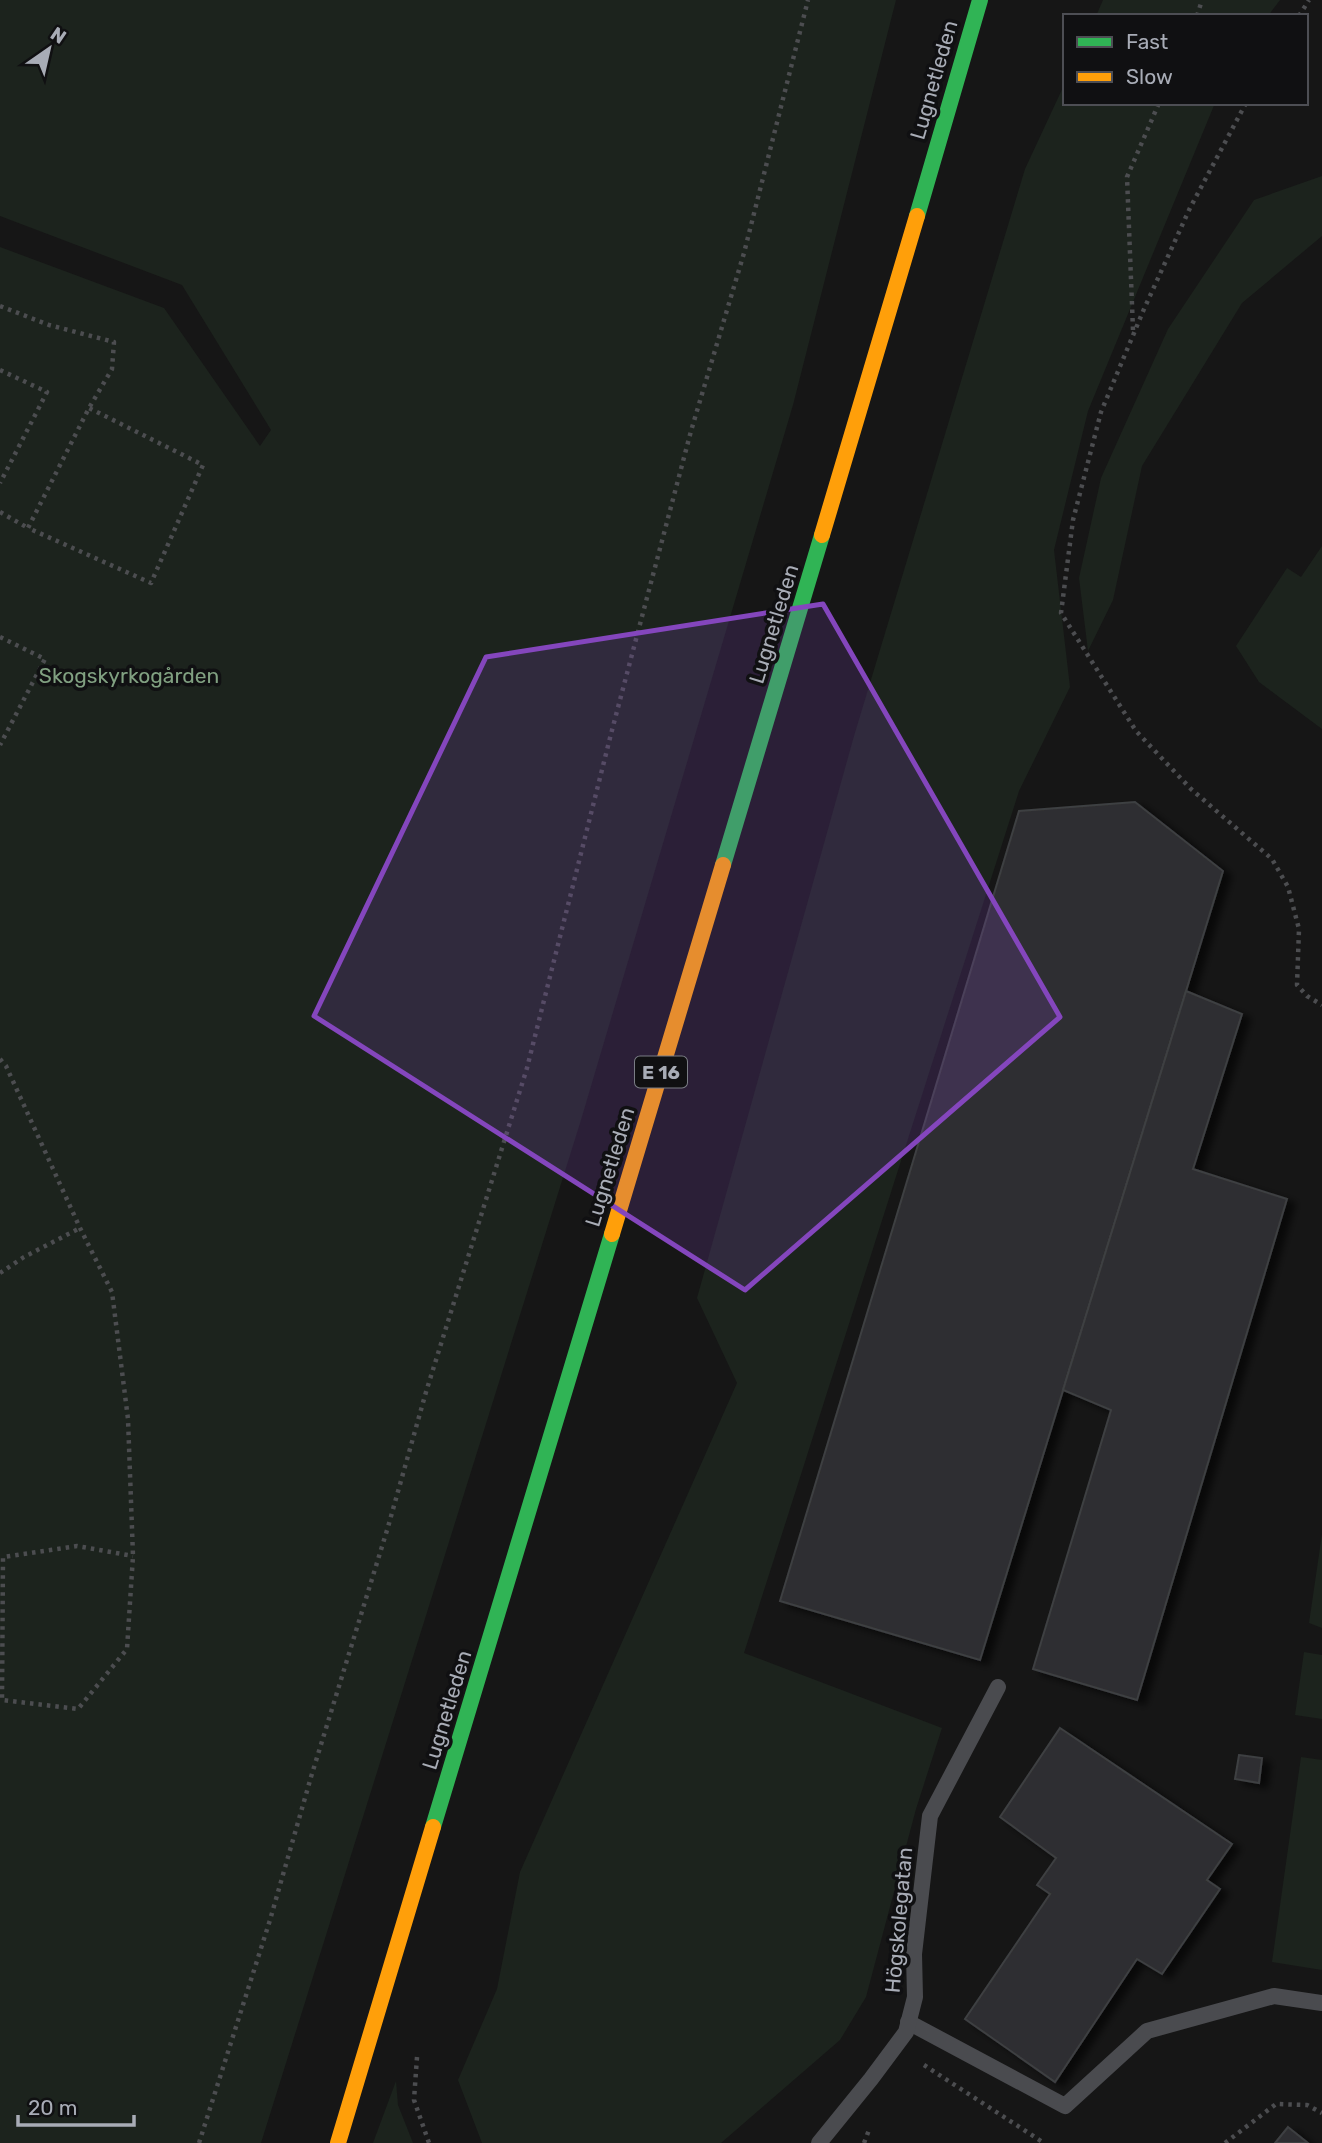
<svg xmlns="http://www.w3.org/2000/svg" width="1322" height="2143" viewBox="0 0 1322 2143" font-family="Rubik,sans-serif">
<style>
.green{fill:#1c231d}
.building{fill:#2f2f30;stroke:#3e3f42;stroke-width:2;filter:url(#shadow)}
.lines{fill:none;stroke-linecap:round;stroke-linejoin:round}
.path{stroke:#4c4d50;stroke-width:4.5;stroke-dasharray:3.5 5;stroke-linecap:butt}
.lane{stroke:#4a4b4f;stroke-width:16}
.fast{stroke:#30b455;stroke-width:16}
.slow{stroke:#ff9f0a;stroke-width:16}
.marked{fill:#8446bd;fill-opacity:0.2;stroke:#8446bd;stroke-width:5;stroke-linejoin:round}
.labels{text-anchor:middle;stroke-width:7;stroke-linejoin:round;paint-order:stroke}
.shield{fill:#101012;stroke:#7a7d85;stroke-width:2}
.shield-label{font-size:19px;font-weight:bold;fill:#a8acb6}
.street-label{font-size:21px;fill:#a8acb6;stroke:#101012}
.park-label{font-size:21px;fill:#80a081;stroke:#101012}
</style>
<defs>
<filter id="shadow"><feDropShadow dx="8" dy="4.5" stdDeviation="3.5" flood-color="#0009"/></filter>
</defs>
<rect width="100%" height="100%" fill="#161616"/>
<!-- green -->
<g class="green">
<path d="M0,0H896L793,405L581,1120L261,2143H0V247L164,308L260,446L271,430L182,285L0,216Z"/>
<path d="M1103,0H1280L1268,16H1096Z"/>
<path d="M1065,83V103H1215L1088,411L1054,550L1070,687L1019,791L744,1653L942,1728L916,1809L866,1997L840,2040L721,2143H482L458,2080L497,1989L520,1872L737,1383L697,1298L854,736L1025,169Z"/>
<path d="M1322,176V236L1242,303L1142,466L1113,600L1088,651L1079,578L1101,478L1168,329L1254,200Z"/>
<path d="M1322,546V729L1259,682L1236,646L1287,568L1301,577Z"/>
<path d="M1322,1534V1628L1309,1623Z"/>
<path d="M1304,1652L1322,1655V1719L1295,1715Z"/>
<path d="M1301,1757L1322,1760V1970L1272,1962Z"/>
<path d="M396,2081L398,2105L413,2143H373Z"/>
</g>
<!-- building -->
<g class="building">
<path d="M1135,802L1223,871L980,1660L780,1601L1019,811Z"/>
<path d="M1186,991L1242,1014L1193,1169L1287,1199L1137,1700L1033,1669L1111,1410L1063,1390Z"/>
<path d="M1060,1728L1232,1844L1207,1880L1220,1889L1162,1974L1137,1959L1055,2082L965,2019L1050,1894L1037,1885L1056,1858L1000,1817Z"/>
<path d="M1239,1755L1262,1758L1259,1783L1235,1779Z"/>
<path d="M1288,2127L1308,2143H1275Z"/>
</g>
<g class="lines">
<!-- path -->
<g class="path">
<path d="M1197,16L1202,0"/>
<path d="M1299,16L1309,0"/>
<path d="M1246,103L1190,208L1144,309L1101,412L1073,520L1061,613L1136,731L1191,789L1272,859L1288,887L1299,929L1297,985L1307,996L1322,1005"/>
<path d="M0,306L49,325L114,342L112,369L89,408L28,528L151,583L203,465L89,408"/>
<path d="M1133,330L1127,177L1159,103"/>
<path d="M0,370L47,392L0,483"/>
<path d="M0,512L28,528"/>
<path d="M0,637L45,659L0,745"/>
<path d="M0,1059L6,1066L80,1228L112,1292L128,1419L133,1556L127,1649L78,1709L2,1700L3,1557L77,1546L133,1556"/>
<path d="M0,1273L24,1257L80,1228"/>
<path d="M417,2057L414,2100L429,2143"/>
<path d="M924,2065L1044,2143"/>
<path d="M199,2143L270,1920L311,1777L388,1527L426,1392L527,1068L611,734L691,431L744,253L808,0"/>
<path d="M864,2143L869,2130"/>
<path d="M1225,2143L1276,2104L1307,2105L1322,2113"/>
</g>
<!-- lane -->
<g class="lane">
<path d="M908,2022L1065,2106L1147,2031L1274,1996L1322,2003"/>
<path d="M819,2143L871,2079L906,2032L915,1997L914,1954L930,1816L998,1687"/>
</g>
<!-- fast -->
<g class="fast">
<path d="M917,216L980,0"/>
<path d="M723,865L822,535"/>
<path d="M433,1827L612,1234"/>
</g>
<!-- slow -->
<g class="slow">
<path d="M822,535L917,216"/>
<path d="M612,1234L723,865"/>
<path d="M338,2143L433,1827"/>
</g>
</g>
<!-- marked area -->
<path class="marked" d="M823,604L1060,1017L745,1290L314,1016L486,657Z"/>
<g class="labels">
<!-- shield labels -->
<rect class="shield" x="635" y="1056.5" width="52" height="31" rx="5"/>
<g class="shield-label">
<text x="661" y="1079">E 16</text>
</g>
<!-- street labels -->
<g class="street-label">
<text transform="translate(934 80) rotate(-74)" y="7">Lugnetleden</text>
<text transform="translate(774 624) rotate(-73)" y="7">Lugnetleden</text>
<text transform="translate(610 1167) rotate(-73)" y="7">Lugnetleden</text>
<text transform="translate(447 1710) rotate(-73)" y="7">Lugnetleden</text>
<text transform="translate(899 1920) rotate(-85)" y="7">Högskolegatan</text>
</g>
<!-- park labels -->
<g class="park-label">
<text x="129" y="683">Skogskyrkogården</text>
</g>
</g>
<!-- legend -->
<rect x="1063" y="14" width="245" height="91" fill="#101012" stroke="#4d4e54" stroke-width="2"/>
<rect x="1077" y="37" width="35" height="10" fill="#30b455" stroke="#4d4e54" stroke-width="2"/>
<text x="1126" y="49" font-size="21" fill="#a8acb6">Fast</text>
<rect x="1077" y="72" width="35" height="10" fill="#ff9f0a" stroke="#4d4e54" stroke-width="2"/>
<text x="1126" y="84" font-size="21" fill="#a8acb6">Slow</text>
<!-- north arrow -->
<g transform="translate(49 49) rotate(34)" stroke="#101012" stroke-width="5" paint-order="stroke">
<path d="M0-5L12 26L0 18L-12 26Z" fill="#a8acb6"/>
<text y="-10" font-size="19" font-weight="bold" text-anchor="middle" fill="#a8acb6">N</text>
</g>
<!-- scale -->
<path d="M18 2115v10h116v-10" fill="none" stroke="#a8acb6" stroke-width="3.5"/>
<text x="28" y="2115" font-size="21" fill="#a8acb6" stroke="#101012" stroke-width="5" paint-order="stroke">20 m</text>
</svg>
